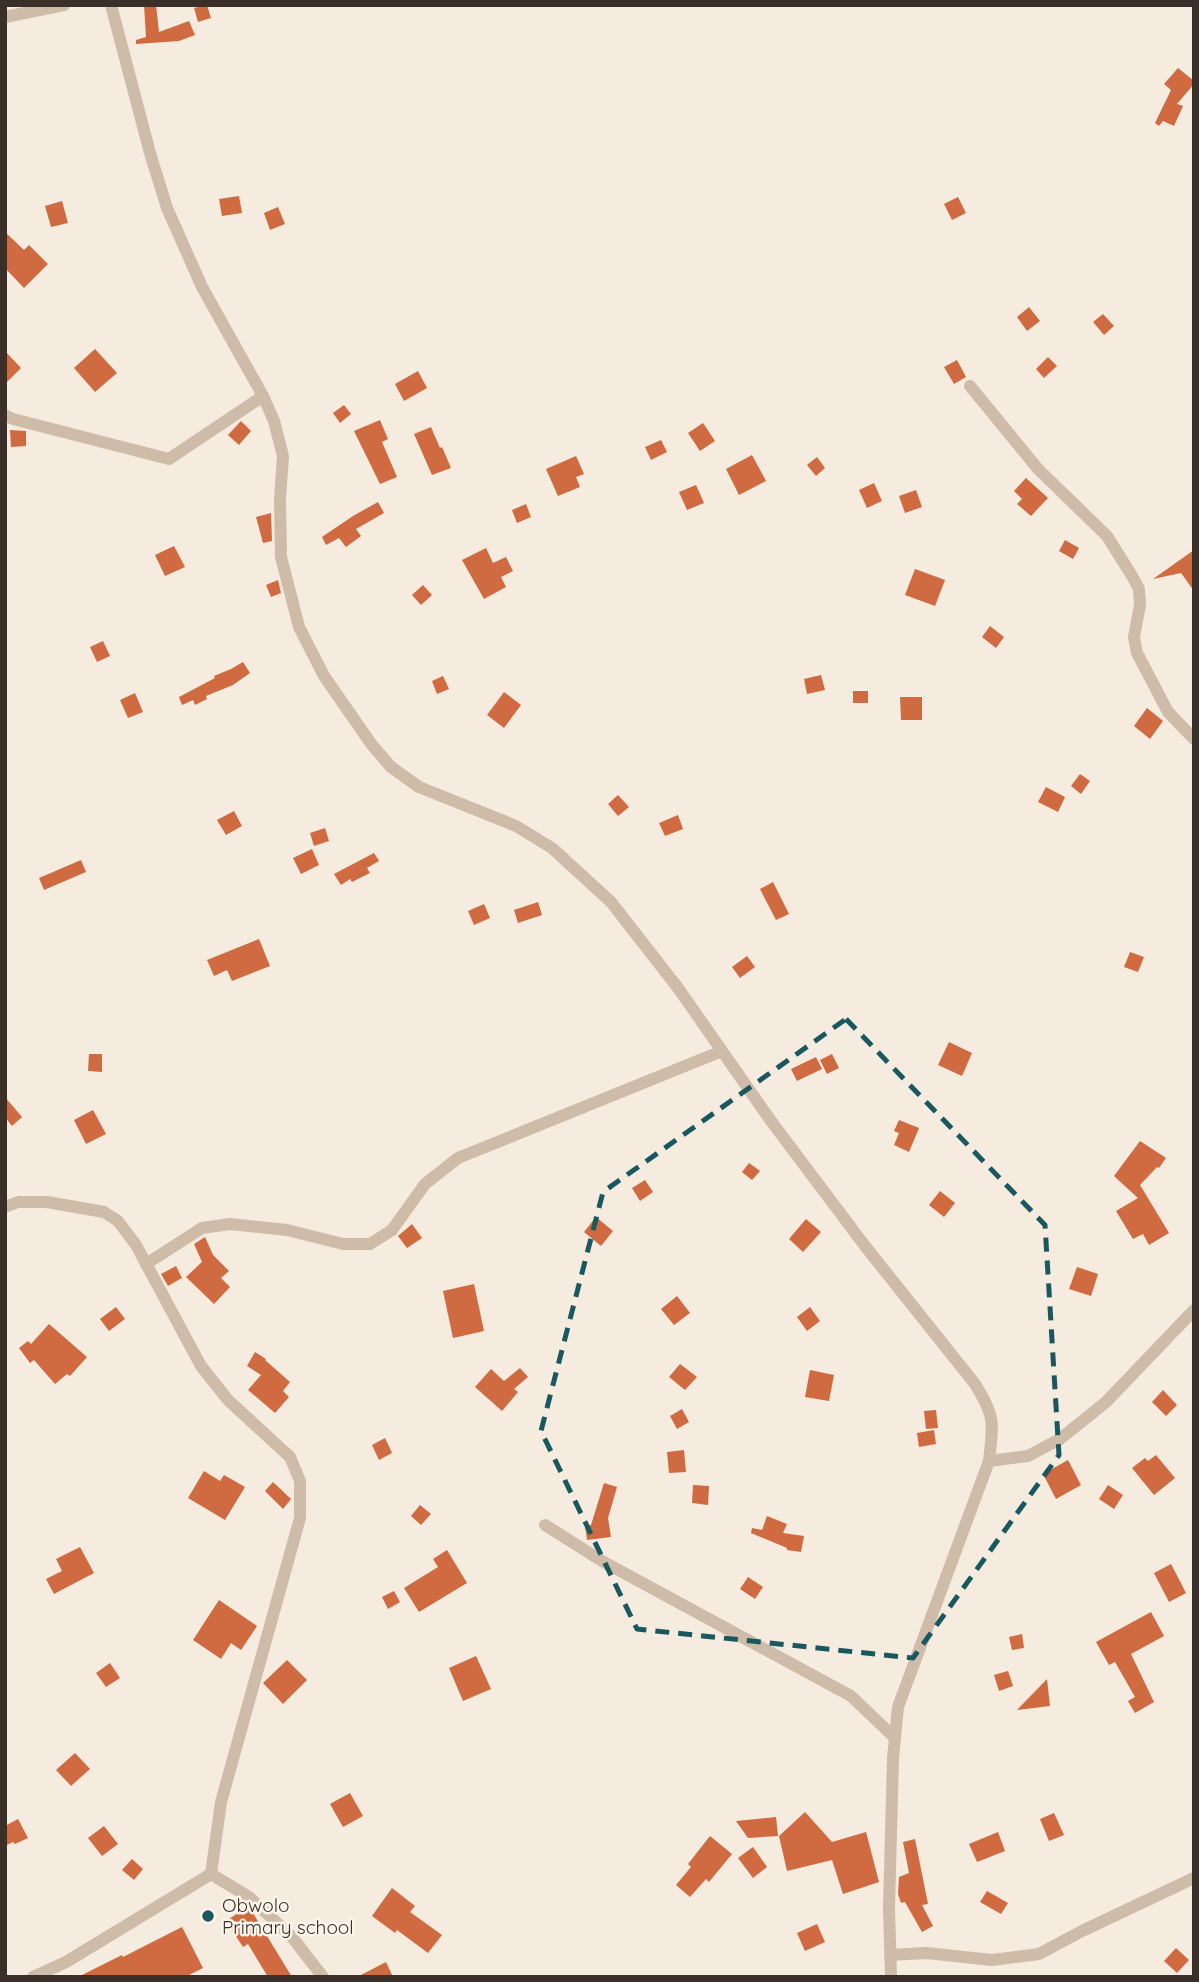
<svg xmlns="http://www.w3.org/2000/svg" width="1199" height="1982" viewBox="0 0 1199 1982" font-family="Quicksand,sans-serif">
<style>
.building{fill:#cf6a41}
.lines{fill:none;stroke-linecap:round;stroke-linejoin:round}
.street{stroke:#cebba8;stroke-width:12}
.marked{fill:none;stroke:#1a5860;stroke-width:5;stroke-dasharray:14 9;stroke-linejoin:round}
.poi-dot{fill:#1a5860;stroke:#fbf5eb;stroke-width:2.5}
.labels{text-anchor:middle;stroke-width:5;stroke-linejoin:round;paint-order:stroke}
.poi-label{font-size:19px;fill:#3b2f29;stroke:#fbf5eb;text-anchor:start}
</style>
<rect width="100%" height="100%" fill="#f5ebde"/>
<!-- building -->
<g class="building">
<path d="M144,5H156L159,32L189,21L195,35L179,41L136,44V40L146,37Z"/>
<path d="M207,5L211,18L198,22L194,8Z"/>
<path d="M1178,68L1194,81V84L1177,104L1183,106L1174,126L1163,121L1159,126L1155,123L1171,90L1164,84Z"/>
<path d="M239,196L242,213L222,216L219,199Z"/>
<path d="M958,197L966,213L952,220L944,204Z"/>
<path d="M62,201L68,223L51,227L45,206Z"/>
<path d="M278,207L285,224L270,230L264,213Z"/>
<path d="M5,232L24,250L29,245L48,264L24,288L5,268Z"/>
<path d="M1029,307L1040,321L1027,331L1017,317Z"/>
<path d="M1103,314L1114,326L1104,335L1093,322Z"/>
<path d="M95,349L117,373L95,392L74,368Z"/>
<path d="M5,351L21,368L5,384Z"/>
<path d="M1048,357L1057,366L1044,378L1036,369Z"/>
<path d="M957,360L966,377L954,384L944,367Z"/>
<path d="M418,371L427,388L404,401L395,384Z"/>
<path d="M344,405L351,414L340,423L333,413Z"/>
<path d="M380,420L388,439L382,442L397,477L380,484L354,431Z"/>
<path d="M241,421L251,431L239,445L228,435Z"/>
<path d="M703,423L715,441L700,451L688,433Z"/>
<path d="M431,427L440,448L442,447L451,468L432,475L414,434Z"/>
<path d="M10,430L26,431V446L11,447Z"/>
<path d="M661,440L667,452L651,460L645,447Z"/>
<path d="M752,455L766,481L739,495L726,469Z"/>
<path d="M576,456L584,474L576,477L580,487L558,496L546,469Z"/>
<path d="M817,457L825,468L816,476L807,465Z"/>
<path d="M1026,478L1048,498L1031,516L1017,504L1022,499L1014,491Z"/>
<path d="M874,483L882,501L867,508L859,490Z"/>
<path d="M696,485L704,503L687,510L679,492Z"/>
<path d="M916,490L922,507L905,513L899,496Z"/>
<path d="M378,502L384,513L356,529L361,536L346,547L339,538L326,545L322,537L353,516Z"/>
<path d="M526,504L531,517L517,523L512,510Z"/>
<path d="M271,513L272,541L263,543L256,517Z"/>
<path d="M1065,540L1079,548L1073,559L1059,551Z"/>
<path d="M174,546L185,567L165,576L155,555Z"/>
<path d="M486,548L493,563L506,557L513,571L501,577L506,587L484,599L462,560Z"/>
<path d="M1194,550V591L1181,573L1153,579Z"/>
<path d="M915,569L945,580L935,606L905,595Z"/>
<path d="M278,580L281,593L271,597L266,585Z"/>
<path d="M423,585L432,595L421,605L412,595Z"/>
<path d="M990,626L1004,637L996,648L982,637Z"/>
<path d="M103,641L110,656L97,662L90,647Z"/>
<path d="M243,662L250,673L233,685L206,696L207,699L195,705L193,700L182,705L179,697L215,678L214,676L231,669Z"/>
<path d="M821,675L825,690L807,694L804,679Z"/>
<path d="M443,676L449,689L437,694L432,681Z"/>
<rect x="853" y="691" width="15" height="12"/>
<path d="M504,692L521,705L504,728L487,715Z"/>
<path d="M135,693L143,712L128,718L120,700Z"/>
<path d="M900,697H922V720H901Z"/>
<path d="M1147,708L1163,721L1150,739L1134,726Z"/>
<path d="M1080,774L1090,781L1081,794L1071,786Z"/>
<path d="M1046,787L1065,797L1058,812L1038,802Z"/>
<path d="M618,795L629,807L618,816L608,804Z"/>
<path d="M234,811L242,826L226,835L217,820Z"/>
<path d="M678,815L683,829L665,836L659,823Z"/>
<path d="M325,828L329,841L314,846L310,833Z"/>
<path d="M312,849L319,865L301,874L293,858Z"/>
<path d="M374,853L379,861L367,868L370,873L352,882L350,879L341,885L334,874Z"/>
<path d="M81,860L86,872L44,890L39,878Z"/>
<path d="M773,882L789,914L776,920L760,889Z"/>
<path d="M538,902L542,915L518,923L514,910Z"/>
<path d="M484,904L490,918L474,925L468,911Z"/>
<path d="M259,939L270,966L232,981L227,970L214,976L207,960Z"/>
<path d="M1130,952L1144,957L1138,972L1124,967Z"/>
<path d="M747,956L755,967L740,978L732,967Z"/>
<path d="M949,1042L972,1053L962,1076L938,1065Z"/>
<path d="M89,1054H102V1072L88,1071Z"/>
<path d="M832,1054L839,1068L827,1074L820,1060Z"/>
<path d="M816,1057L822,1069L797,1081L791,1069Z"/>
<path d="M5,1097L22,1117L12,1126L5,1117Z"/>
<path d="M93,1110L106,1134L86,1144L74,1120Z"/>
<path d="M899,1120L919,1128L909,1152L894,1145L899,1133L894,1131Z"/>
<path d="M1140,1141L1166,1158L1159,1168L1157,1167L1140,1185L1169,1233L1149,1245L1143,1234L1133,1239L1116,1211L1138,1198L1114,1176Z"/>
<path d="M749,1163L760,1171L752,1180L742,1172Z"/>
<path d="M645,1180L653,1192L640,1201L632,1188Z"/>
<path d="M940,1191L955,1203L944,1217L929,1205Z"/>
<path d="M596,1217L613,1231L601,1246L584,1232Z"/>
<path d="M806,1219L821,1232L803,1252L789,1239Z"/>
<path d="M412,1224L422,1238L407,1248L398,1236Z"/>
<path d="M205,1237L213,1255L229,1271L221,1278L230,1287L214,1304L186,1277L202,1262L194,1244Z"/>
<path d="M176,1266L182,1278L168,1286L161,1274Z"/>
<path d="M1077,1267L1098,1274L1091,1296L1069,1289Z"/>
<path d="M474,1284L484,1331L453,1338L443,1291Z"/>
<path d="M677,1296L690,1313L674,1325L661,1309Z"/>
<path d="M116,1307L125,1319L109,1331L100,1319Z"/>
<path d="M810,1307L820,1321L807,1331L797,1317Z"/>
<path d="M49,1324L87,1357L70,1376L67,1374L55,1384L34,1360L30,1363L19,1348L28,1341L31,1344Z"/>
<path d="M255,1352L266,1359L265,1360L290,1382L283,1391L289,1397L275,1413L248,1390L261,1375L247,1366Z"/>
<path d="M680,1364L697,1377L685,1390L669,1377Z"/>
<path d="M520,1368L528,1377L514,1389L518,1392L502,1411L475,1387L491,1369L504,1381Z"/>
<path d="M810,1370L834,1375L829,1401L805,1397Z"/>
<path d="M1163,1390L1177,1405L1166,1416L1152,1402Z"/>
<path d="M682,1409L689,1422L677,1429L670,1416Z"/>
<path d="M936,1410L938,1428L926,1429L924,1411Z"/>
<path d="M934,1430L936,1444L919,1447L917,1433Z"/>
<path d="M385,1438L392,1453L379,1460L372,1445Z"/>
<path d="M684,1450L686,1472L669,1473L667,1452Z"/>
<path d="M1156,1455L1175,1478L1154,1495L1132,1468L1145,1458L1148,1461Z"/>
<path d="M1068,1460L1081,1485L1056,1499L1043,1474Z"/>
<path d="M204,1471L220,1481L224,1475L245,1487L225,1520L188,1498Z"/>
<path d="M273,1482L291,1499L283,1509L265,1491Z"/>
<path d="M604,1483L617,1487L608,1518L611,1537L587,1540L585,1526L591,1525Z"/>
<path d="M693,1485L709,1486L708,1505L692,1503Z"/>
<path d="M1108,1485L1123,1495L1114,1509L1099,1499Z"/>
<path d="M420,1505L431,1514L421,1525L411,1516Z"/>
<path d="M767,1516L787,1524L783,1533L804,1536L801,1552L787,1550V1548L751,1533L752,1528L762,1530Z"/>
<path d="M80,1547L94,1573L54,1594L46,1579L62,1571L56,1559Z"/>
<path d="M447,1550L467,1583L419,1612L404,1588L438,1567L433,1559Z"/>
<path d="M1171,1564L1186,1593L1169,1602L1154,1573Z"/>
<path d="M748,1577L763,1587L755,1599L740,1589Z"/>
<path d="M394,1591L400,1602L388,1609L382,1597Z"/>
<path d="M219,1600L257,1626L241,1650L231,1643L221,1659L193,1640Z"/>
<path d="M1151,1612L1164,1636L1131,1654L1154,1702L1135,1713L1128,1701L1135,1697L1115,1662L1109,1665L1096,1642Z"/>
<path d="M1022,1634L1024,1648L1012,1650L1009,1637Z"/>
<path d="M476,1656L491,1689L463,1701L449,1668Z"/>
<path d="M287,1660L307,1680L283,1704L263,1683Z"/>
<path d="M110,1663L120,1678L106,1687L96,1673Z"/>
<path d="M1008,1671L1013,1686L999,1691L994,1675Z"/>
<path d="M1047,1679L1050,1706L1017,1710Z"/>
<path d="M75,1753L90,1769L71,1786L56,1770Z"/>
<path d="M350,1793L363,1816L343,1827L330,1804Z"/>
<path d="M805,1812L832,1842L866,1832L879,1882L843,1894L832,1860L787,1871L779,1836Z"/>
<path d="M1054,1813L1064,1835L1049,1841L1040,1819Z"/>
<path d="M776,1817L778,1836L748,1838L736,1821Z"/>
<path d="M18,1819L28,1838L15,1844L13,1842L5,1846V1826Z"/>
<path d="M104,1826L118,1844L102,1856L88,1838Z"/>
<path d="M998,1832L1005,1851L977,1862L969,1844Z"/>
<path d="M710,1836L732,1854L709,1882L706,1879L690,1897L676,1885L691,1867L688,1864Z"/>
<path d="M915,1839L928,1904L922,1905L933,1926L922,1932L905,1902L901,1903L898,1894L899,1877L909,1873L903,1842Z"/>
<path d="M753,1847L767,1867L753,1878L738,1858Z"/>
<path d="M132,1859L143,1869L134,1880L122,1870Z"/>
<path d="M392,1888L415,1906L410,1912L442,1935L428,1953L397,1930L395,1933L372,1916Z"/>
<path d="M987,1891L1008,1903L1001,1914L980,1902Z"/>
<path d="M247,1907L253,1913L292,1977H268L248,1944L243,1947L226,1921Z"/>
<path d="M817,1924L825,1942L805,1951L797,1933Z"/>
<path d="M182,1927L203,1968L185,1977H78L122,1955L123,1957Z"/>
<path d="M1176,1948L1189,1960L1177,1973L1164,1961Z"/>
<path d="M386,1962L393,1977H357Z"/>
</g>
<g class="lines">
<!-- street -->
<g class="street">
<path d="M111,5L150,153L167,208L202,287L263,396L274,421L283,456L280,499L281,557L299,627L324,676L372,745L391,767L419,787L516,826L552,848L611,902L678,988L771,1121L865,1246L975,1384C996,1418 993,1423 989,1461L898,1707L893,1758L889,1908L891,1977"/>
<path d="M5,17L64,5"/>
<path d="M970,386L1038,469L1107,536L1132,576L1139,589L1140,605L1134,637L1137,653L1168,712L1194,739"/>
<path d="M5,415L13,419L169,459L263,396"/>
<path d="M5,1207L18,1202H47L104,1212L118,1221L136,1245L201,1366L228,1400L290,1457L300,1481V1518L221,1802L211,1874L66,1962L33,1977"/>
<path d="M146,1264L202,1228L230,1224L287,1230L343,1244H370L392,1230L425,1184L458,1158L722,1051"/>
<path d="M989,1461L1028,1456L1060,1439L1106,1402L1194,1310"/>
<path d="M545,1525L602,1561L851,1696L895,1738"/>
<path d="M211,1874L249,1897L292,1937L323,1977"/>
<path d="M890,1955L926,1953L992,1960L1039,1954L1082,1931L1194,1878"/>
</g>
</g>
<!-- marked area -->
<path class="marked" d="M846,1019L1045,1225L1059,1455L913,1658L637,1629L541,1431L603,1192Z"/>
<!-- markers -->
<circle class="poi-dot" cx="208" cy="1916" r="7"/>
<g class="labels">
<!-- poi labels -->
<g class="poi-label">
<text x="222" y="1912">Obwolo<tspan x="222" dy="22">Primary school</tspan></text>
</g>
</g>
<!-- border -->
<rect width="1199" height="1982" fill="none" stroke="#3b2f29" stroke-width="14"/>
</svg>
